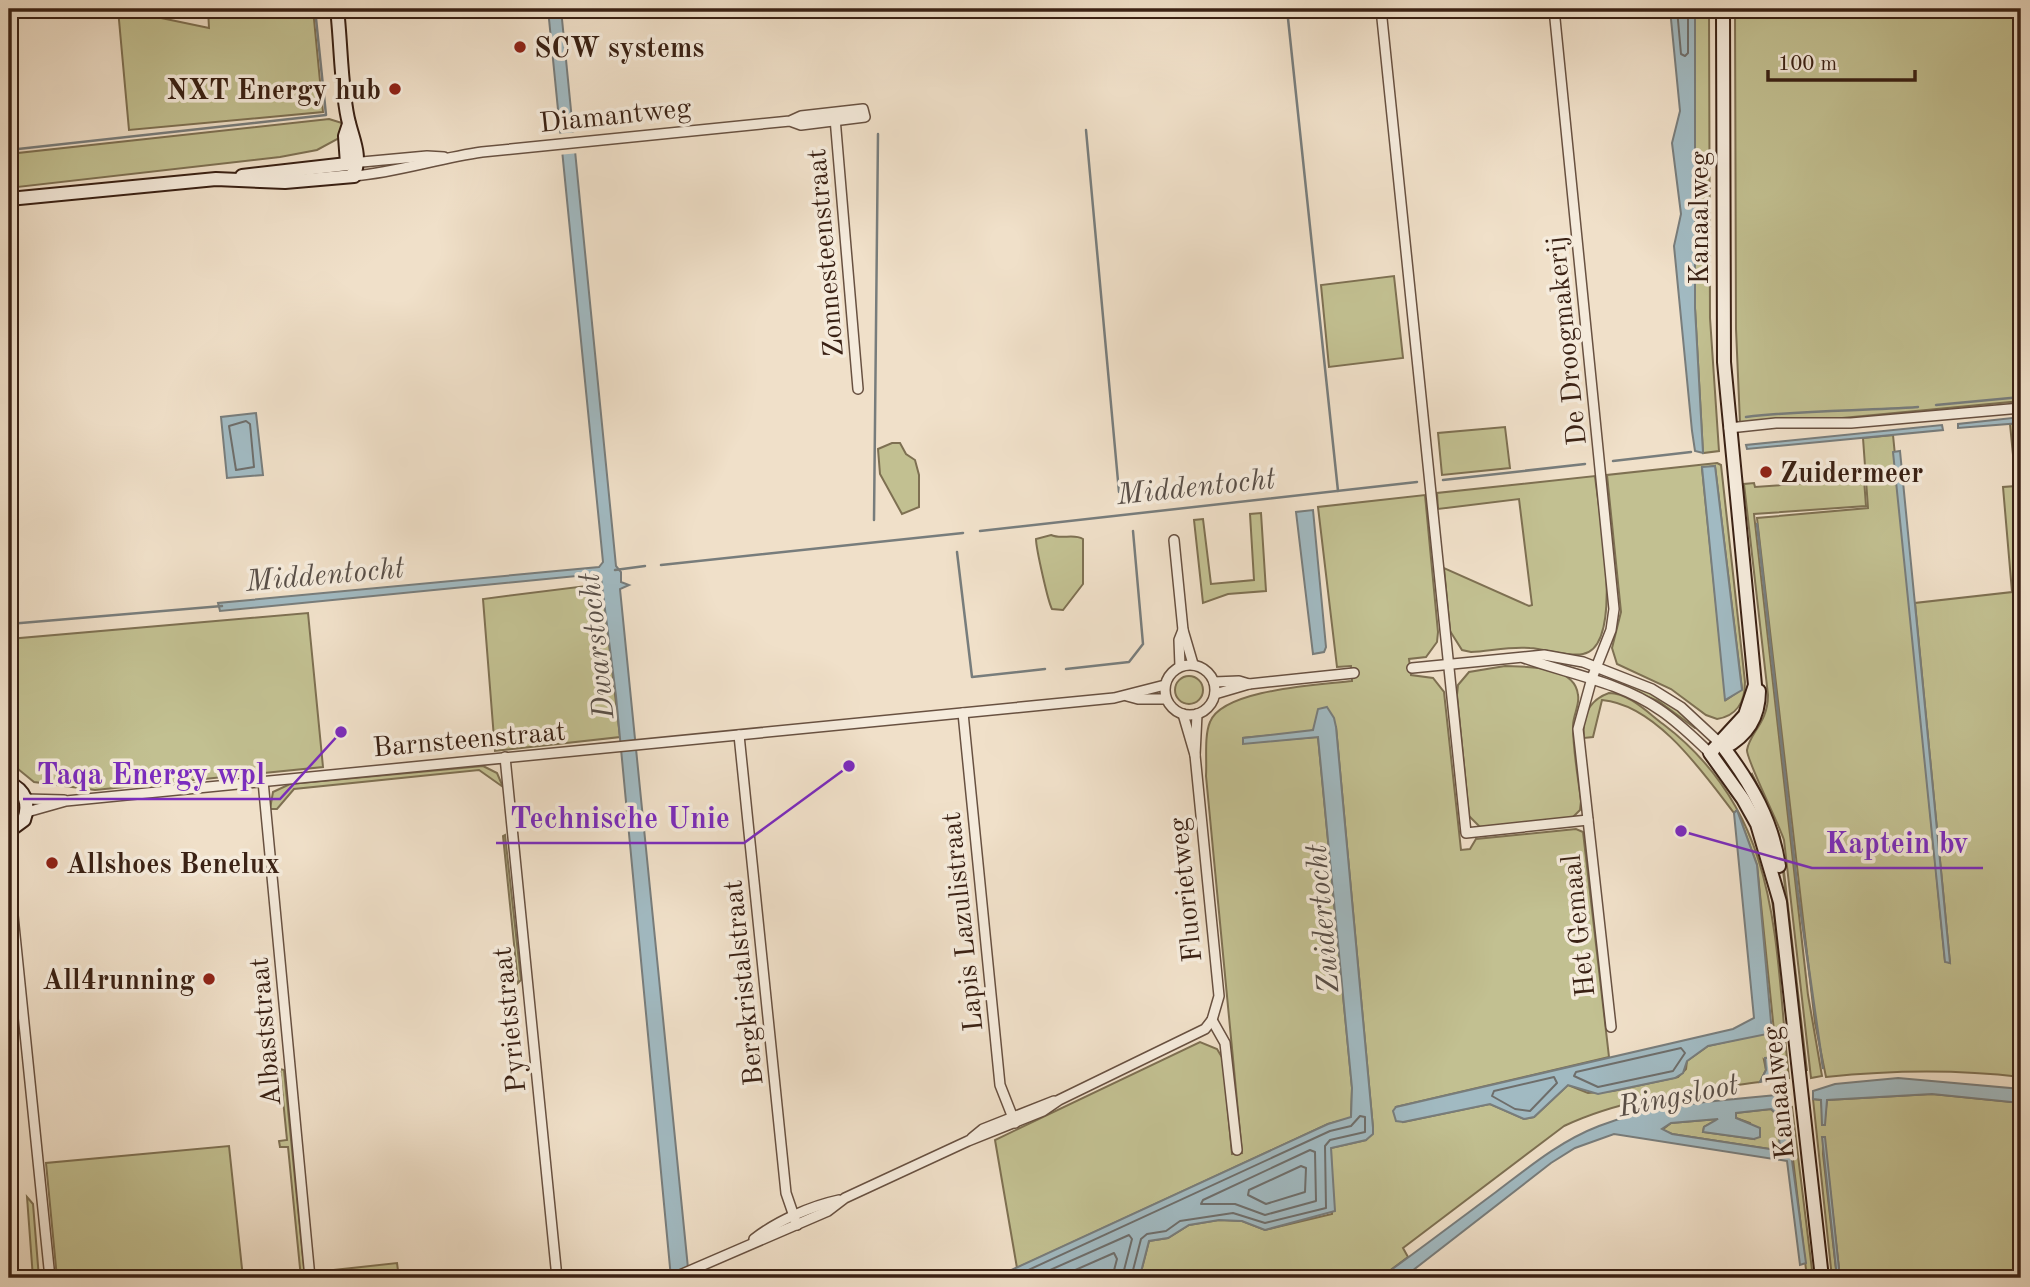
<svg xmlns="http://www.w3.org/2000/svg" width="2030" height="1287" viewBox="0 0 2030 1287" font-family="'Old Standard TT',serif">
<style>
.green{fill:#c2c091;stroke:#7e7052;stroke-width:2;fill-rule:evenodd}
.water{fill:#a1bac2;stroke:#787d7c;stroke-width:2;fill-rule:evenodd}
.pier{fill:#f0e0c9}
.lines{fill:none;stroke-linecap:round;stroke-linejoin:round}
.shore{stroke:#6e6e6b;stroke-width:2}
.stream{stroke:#787d7c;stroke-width:2.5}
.street-casing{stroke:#685141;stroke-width:12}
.secondary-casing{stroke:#3a2114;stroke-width:16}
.street{stroke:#f5ebdc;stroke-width:9}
.secondary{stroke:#f5ebdc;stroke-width:12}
.poi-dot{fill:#8f2418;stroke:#f5ebdc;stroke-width:2.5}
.labels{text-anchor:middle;stroke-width:7;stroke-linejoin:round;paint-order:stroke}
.poi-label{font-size:28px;font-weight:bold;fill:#3a2114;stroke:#f5ebdc;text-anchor:start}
.street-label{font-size:28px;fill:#3a2114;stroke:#f5ebdc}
.water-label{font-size:30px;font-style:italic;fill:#594f48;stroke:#f5ebdc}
.leader{fill:none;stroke:#7b2cbf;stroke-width:2.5}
.callout-dot{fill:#7b2cbf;stroke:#f5ebdc;stroke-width:2.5}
.callout-label{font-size:30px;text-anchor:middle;font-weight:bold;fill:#7b2cbf;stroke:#f5ebdc;stroke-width:7;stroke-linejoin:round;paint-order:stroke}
</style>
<rect width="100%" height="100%" fill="#f0e0c9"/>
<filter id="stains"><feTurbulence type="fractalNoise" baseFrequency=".00286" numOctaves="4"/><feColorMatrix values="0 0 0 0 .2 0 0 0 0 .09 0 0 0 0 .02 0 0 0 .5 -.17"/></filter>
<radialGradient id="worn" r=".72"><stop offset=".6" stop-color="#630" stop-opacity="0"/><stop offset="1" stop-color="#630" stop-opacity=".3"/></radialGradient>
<!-- green -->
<g class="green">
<path d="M118,9L209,28L208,9H313L323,112L129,130Z"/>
<path d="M1695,9H1709L1710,318L1719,451L1703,453L1695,308Z"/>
<path d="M1735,9H2021V401L1821,420L1740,423L1736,329Z"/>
<path d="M329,119L342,123L343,136L317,150L280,157L9,188V154Z"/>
<path d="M1394,276L1403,358L1329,367L1321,285Z"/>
<path d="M2021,423V1077C1955,1069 1892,1070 1826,1077L1815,1023L1757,518L1868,508L1863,438L1893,435L1945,961L1950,963L1915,603L2012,592L2003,487L2016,486L2010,424Z"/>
<path d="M1505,427L1510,468L1442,475L1438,433Z"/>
<path d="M892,443H900L906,454L915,460L919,475V507L902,514L880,474L878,449Z"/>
<path d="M1717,463L1721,465L1745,682C1745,701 1737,716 1717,719L1706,715L1671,689L1617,664L1612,648L1621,612L1607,475ZM1715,466L1742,689L1726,700L1702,468Z"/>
<path d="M1595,476C1598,508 1626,646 1583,654C1567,657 1546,649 1530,648C1511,646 1490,651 1471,652L1462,650L1450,631L1444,568L1529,606L1532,605L1519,499L1438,509L1437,493Z"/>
<path d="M1864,479L1866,506L1754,514L1808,995L1822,1076L1811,1078L1784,840C1779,824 1746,759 1747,750C1750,732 1768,723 1768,695L1744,484L1754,483L1755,487Z"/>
<path d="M1425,495L1438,632L1437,642L1426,657L1409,659L1411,675L1433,678L1444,692L1461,850L1470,849L1476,839L1576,829L1583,832L1609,1057L1396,1107L1403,1122L1490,1104L1524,1119L1534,1117L1568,1085L1588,1093L1613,1091L1678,1077L1686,1069L1687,1061L1708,1046L1774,1031L1757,865L1737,810L1734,813C1704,774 1657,705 1602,700L1593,737L1584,738C1582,718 1588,700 1609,693C1629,693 1648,713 1663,724C1783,815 1774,943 1789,1078L1772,1080L1779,1074L1764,1060L1766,1070L1760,1082C1694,1091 1625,1097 1564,1126L1403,1248L1408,1257L1380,1278H1135L1141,1272L1149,1241L1168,1238L1189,1225L1219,1220L1242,1221L1265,1230L1332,1214L1331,1148L1366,1140L1373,1128L1336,727L1316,725L1313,730L1308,732L1243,738V743L1318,737L1352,1088L1351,1118L1328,1124L1017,1268L995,1140L1200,1042L1217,1049L1223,1059L1232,1154L1242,1153L1206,776C1207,760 1204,736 1210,722C1223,689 1320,685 1352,681L1351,666L1337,667L1318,507Z"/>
<path d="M1261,513L1266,591L1228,594L1203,603L1194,520L1203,519L1211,584L1254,580L1250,514Z"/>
<path d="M1051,535C1062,540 1073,533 1083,539V584L1063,610L1052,609C1048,602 1036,548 1036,539Z"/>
<path d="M602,584L620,737L495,751L483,599Z"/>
<path d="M308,613L323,767L95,790L34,782L18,769L9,731V639Z"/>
<path d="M1505,666C1527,667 1575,665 1578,695C1580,705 1573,715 1573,726C1573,751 1578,777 1581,801L1580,810L1572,818L1480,827L1469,816L1457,695L1458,685L1469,672Z"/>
<circle cx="1189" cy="690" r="14"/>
<path d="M1627,680L1669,702L1698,725L1695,728L1658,701L1624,688Z"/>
<path d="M483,766L497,773L503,787L479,770L294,789L277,809H270L273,792L290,784Z"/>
<path d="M1752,774L1770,809L1780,837L1807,1071L1782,862L1749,777Z"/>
<path d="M1733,788C1786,874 1780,976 1794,1072L1770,884L1758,842Z"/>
<path d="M505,835L521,980L518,983L503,836Z"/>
<path d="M280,1069L284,1070L305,1278H301L288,1147H280L279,1141L287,1140Z"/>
<path d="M1932,1094L2021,1103V1278H1840L1824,1136L1823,1154L1837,1278H1832L1813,1099L1821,1100L1824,1126L1827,1100Z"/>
<path d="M1792,1107L1813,1278H1807L1787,1108Z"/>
<path d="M1771,1109L1777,1115L1780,1148L1776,1150L1672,1134L1662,1130L1671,1123L1718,1119L1704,1127L1703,1132L1754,1139L1750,1123L1736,1118L1735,1113Z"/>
<path d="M229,1146L243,1278H57L46,1163Z"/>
<path d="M27,1197L33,1204L39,1278H33Z"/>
<path d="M397,1263L399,1278H317L316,1272Z"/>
</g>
<!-- water -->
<g class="water">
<path d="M548,9H561L616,566L621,572V582L629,585L620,589L689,1278H671L616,696L601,578L597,574L220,611L218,603L599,567L603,562Z"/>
<path d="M1670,9H1695V308L1703,453L1695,451L1692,431L1674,246L1681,214L1672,143L1680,111Z"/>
<path d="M256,413L263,475L227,478L221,417Z"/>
<path d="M2021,417V423L1958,428V424Z"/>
<path d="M1942,425L1943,430L1747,449L1746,445Z"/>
<path d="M1900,451L1950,963L1945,962L1893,452Z"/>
<path d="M1715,466L1742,690L1725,700L1702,467Z"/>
<path d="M1313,510L1326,647L1324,652L1313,654L1296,512Z"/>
<path d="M1327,707L1334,718L1336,727L1373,1128V1134L1366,1140L1331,1148L1335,1211L1265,1230L1242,1221L1219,1220L1189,1225L1168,1238L1149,1241L1141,1272L1135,1278H994L1328,1124L1351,1117L1352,1088L1318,737L1243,744V738L1313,730L1318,709Z"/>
<path d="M1737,810L1757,865L1772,1033L1708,1046L1687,1061L1683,1073L1675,1078L1598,1094L1568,1085L1534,1117L1524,1119L1490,1104L1403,1122L1396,1121L1393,1111L1396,1107L1733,1029L1754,1018L1734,813Z"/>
<path d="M1777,1057L1779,1074L1772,1080L1760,1082L1766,1070L1765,1058Z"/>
<path d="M1898,1078L2021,1089V1103L1932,1094L1827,1100L1825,1125H1822L1821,1100L1813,1099V1091L1835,1084Z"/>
<path d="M1789,1094L1790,1101L1785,1104V1109L1806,1263L1800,1265L1787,1161L1614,1134L1575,1148L1551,1163L1403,1278H1380C1419,1250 1457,1221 1496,1192C1529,1167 1560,1141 1599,1126C1658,1103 1727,1100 1789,1094ZM1771,1109L1777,1115L1780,1148L1776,1150L1672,1134L1662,1129L1671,1123L1718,1119L1704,1127L1703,1132L1754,1139L1760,1137V1128L1736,1118V1113Z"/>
<path d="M1822,1137H1825L1840,1278H1837Z"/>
</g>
<!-- pier -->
<path class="pier" d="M576,132L579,153L558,155L556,134Z"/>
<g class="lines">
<!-- shore -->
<g class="shore">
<path d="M1677,9L1681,54L1685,56L1688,53V9"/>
<path d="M246,421L250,424L254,467L236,470L229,426Z"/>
<path d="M1681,1048L1685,1053L1673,1071L1598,1087L1574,1076L1576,1072Z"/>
<path d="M1554,1077L1557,1083L1530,1111L1515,1109L1492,1096L1494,1091Z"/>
<path d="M1310,1150L1315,1152L1316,1201L1265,1215L1235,1204H1201L1203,1200Z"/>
<path d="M1301,1166L1306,1168L1305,1192L1266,1204L1248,1195L1249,1190Z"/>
<path d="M1011,1278L1330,1131L1351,1126L1360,1116L1365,1117V1132L1330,1140L1325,1146L1326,1208L1265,1223L1233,1213L1180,1221L1166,1231L1147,1234L1141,1239L1131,1278"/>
<path d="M1032,1278L1129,1235L1132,1239L1122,1278"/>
<path d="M1057,1278L1114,1253L1117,1259L1112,1278"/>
</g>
<!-- stream -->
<g class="stream">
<path d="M1287,9L1338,491"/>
<path d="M1086,130L1119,492"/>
<path d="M9,150L326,115L315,9"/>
<path d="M1936,405L2021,397"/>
<path d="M1746,417C1803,410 1861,411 1918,407"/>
<path d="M1613,461L1691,452"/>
<path d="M1443,480L1585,464"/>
<path d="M874,520L878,134"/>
<path d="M1757,524L1798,893L1823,1068"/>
<path d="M980,531L1417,482"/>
<path d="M957,552L972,677L1045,669"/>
<path d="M661,565L963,533"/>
<path d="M615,570L645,566"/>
<path d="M9,624L222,606"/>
<path d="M1066,669L1129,662L1143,644L1133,531"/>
</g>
<!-- street casing -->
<g class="street-casing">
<g id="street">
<path d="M1381,9L1466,833L1588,820"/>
<path d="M1554,9L1614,609L1611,630L1592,678L1578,729L1611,1027"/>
<path d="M835,118L858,389"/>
<path d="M351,163L427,156L444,157"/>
<path d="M352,172L354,176C398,172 439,158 482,152L790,121L801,116L863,109L865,117L801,125L790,121"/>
<path d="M1729,428L1776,423H1851L2021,408"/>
<path d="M1174,540L1183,630L1193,664"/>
<path d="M1524,658C1569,674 1620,682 1660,710C1678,722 1694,738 1710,753L1714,752"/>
<circle cx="1190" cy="690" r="25"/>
<path d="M1180,666L1179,640L1183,630"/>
<path d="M1412,668L1544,655L1583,662L1652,689L1681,707L1723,746"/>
<path d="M1214,682L1239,681L1249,684"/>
<path d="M1215,694L1249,684L1354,673"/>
<path d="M1127,696L1138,699H1166"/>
<path d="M963,713L1000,1085L1015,1123"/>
<path d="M1183,714L1195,755"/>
<path d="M739,735L786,1193L797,1225"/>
<path d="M505,757L557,1278"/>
<path d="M263,781L310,1278"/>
<path d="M26,799L64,800"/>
<path d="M27,812L66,801L1114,698L1165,685"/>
<path d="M10,831L11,896L50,1278"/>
<path d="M1212,1020L1225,1043L1237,1150"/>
<path d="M972,1138L983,1129L1054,1101"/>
<path d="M754,1239C777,1221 811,1206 839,1200"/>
<path d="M673,1278L828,1211L845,1198L968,1141L1043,1111L1059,1100L1205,1029L1212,1020L1219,996L1195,755L1197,714"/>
</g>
</g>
<!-- secondary casing -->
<g class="secondary-casing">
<g id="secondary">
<path d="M1723,9L1724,362L1755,685L1745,715L1710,753L1743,799L1757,824L1780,902L1822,1278"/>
<path d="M242,176L347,164L345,136L349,124"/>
<path d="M9,199L216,179L285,182L354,176C361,155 354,143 349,123C341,94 341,41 337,9"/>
<path d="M1759,691C1759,717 1747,736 1724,748C1751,784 1772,820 1779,866"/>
<path d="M9,783C25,790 30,803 24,820L9,831"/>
</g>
</g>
<!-- street -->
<use href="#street" class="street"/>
<!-- secondary -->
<use href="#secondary" class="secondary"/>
</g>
<!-- markers -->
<g class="poi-dot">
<circle cx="520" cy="47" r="7"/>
<circle cx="395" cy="89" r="7"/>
<circle cx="1766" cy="472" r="7"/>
<circle cx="52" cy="863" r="7"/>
<circle cx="209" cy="979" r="7"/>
</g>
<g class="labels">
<!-- poi labels -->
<g class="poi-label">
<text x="534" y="57">SCW systems</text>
<text x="381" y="99" text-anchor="end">NXT Energy hub</text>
<text x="1780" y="482">Zuidermeer</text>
<text x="66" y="873">Allshoes Benelux</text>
<text x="195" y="989" text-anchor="end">All4running</text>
</g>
<!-- street labels -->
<g class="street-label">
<text transform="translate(615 114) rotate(-6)" y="10">Diamantweg</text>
<text transform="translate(1698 218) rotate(-90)" y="10">Kanaalweg</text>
<text transform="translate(824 253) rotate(-95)" y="10">Zonnesteenstraat</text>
<text transform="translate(1565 341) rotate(-96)" y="10">De Droogmakerij</text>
<text transform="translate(469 738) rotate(-5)" y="10">Barnsteenstraat</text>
<text transform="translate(1184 890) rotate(-96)" y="10">Fluorietweg</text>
<text transform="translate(961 922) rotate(-96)" y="10">Lapis Lazulistraat</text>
<text transform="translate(1577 926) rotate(-96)" y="10">Het Gemaal</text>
<text transform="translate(742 983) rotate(-96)" y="10">Bergkristalstraat</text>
<text transform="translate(508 1020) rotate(-96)" y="10">Pyrietstraat</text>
<text transform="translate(264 1032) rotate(-95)" y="10">Albaststraat</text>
<text transform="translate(1777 1093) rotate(-96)" y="10">Kanaalweg</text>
</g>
<!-- water labels -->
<g class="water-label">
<text transform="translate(1196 486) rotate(-6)" y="10">Middentocht</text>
<text transform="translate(325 574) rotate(-5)" y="10">Middentocht</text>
<text transform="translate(596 646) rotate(-96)" y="10">Dwarstocht</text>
<text transform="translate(1322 919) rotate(-95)" y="10">Zuidertocht</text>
<text transform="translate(1678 1095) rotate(-11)" y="10">Ringsloot</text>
</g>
</g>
<!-- callouts -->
<path class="leader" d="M341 732L280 799H23M849 766L744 843H496M1681 831L1812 868H1983"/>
<g class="callout-dot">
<circle cx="341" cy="732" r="7"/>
<circle cx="849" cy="766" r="7"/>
<circle cx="1681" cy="831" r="7"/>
</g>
<g class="callout-label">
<text x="151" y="784">Taqa Energy wpl</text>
<text x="620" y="828">Technische Unie</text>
<text x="1897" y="853">Kaptein bv</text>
</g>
<!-- margin -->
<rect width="2030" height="1287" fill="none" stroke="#f0e0c9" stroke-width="35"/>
<rect x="10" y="10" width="2009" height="1266" fill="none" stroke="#3a2114" stroke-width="3.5"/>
<rect x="18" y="18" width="1995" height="1252" fill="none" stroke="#3a2114" stroke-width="2"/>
<!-- scale -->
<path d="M1768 70v10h147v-10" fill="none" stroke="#3a2114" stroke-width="3.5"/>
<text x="1778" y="70" font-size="21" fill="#3a2114" stroke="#f5ebdc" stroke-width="5" paint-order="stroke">100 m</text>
<rect width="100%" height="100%" filter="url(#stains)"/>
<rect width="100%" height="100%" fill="url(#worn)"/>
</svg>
